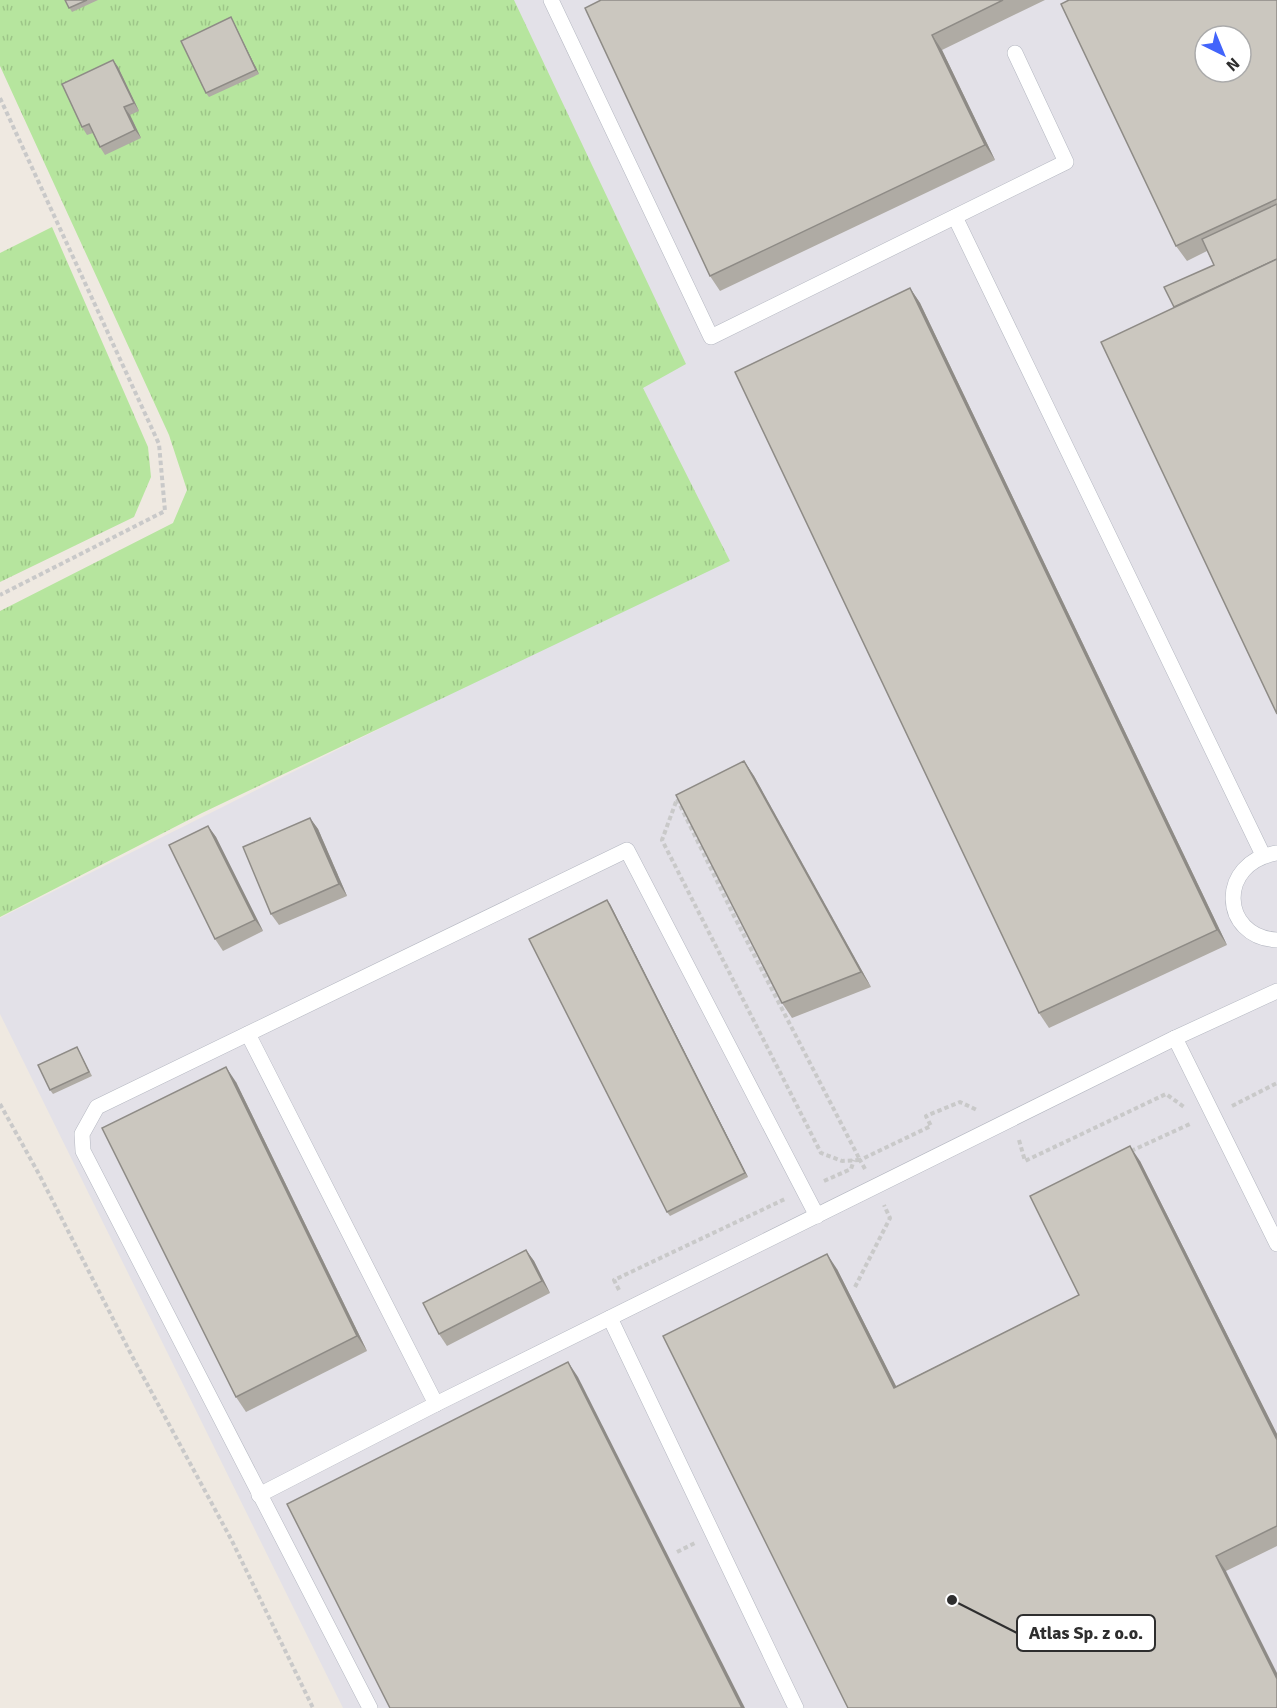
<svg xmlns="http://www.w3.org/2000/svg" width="1277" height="1708" viewBox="0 0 1277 1708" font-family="Signika,sans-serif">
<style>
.industrial{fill:#e3e1e8;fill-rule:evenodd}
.grass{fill:url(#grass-tufts)}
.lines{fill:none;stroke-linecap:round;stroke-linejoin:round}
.lane-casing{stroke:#b4b7c1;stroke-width:16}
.path{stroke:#c9c9c9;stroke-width:4;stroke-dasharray:4.5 3;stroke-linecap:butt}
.lane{stroke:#fff;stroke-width:15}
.wall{fill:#afaba4}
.shaded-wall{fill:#8e8b86}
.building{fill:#cbc7bf;stroke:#8e8b86;stroke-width:1.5;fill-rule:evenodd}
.leader{fill:none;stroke:#2e2e2e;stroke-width:2}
.callout-dot{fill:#2e2e2e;stroke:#fff;stroke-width:2}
.callout{fill:#fff;stroke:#2e2e2e;stroke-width:2}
.callout-label{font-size:18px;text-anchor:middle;font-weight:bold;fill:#2e2e2e}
</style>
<defs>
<pattern id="grass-tufts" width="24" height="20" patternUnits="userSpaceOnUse" patternTransform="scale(1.5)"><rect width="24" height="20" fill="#b6e59e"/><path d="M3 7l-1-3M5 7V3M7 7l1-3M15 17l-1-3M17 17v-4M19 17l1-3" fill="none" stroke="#9dc588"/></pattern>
</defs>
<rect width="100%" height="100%" fill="#efe9e1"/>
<!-- industrial -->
<path class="industrial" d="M443,0H1277V1708H343L0,1014V918L716,561ZM1205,36H1241V72H1205Z"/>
<!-- grass -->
<g class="grass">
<path d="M0,0H514L686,364L643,388L730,561L202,813L0,917V611L173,523L187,490L169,435L0,66Z"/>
<path d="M52,227L148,447L151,477L134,517L0,582V253Z"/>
</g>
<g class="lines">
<!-- lane casing -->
<g class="lane-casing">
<g id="lane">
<path d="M551,0L711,337L1066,162L1015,53"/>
<path d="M955,217L1263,855"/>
<path d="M1277,853C1217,862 1220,937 1277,940"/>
<path d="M248,1034L436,1404"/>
<path d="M1175,1038L1277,1244"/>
<path d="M610,1318L796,1708"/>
<path d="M259,1495L436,1404L1175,1038L1277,991"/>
<path d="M370,1708L83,1151L82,1134L97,1107L627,850L817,1216"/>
</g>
</g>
<!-- path -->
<g class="path">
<path d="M0,98L159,444L165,511L0,595"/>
<path d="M677,799L734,916L860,1160L842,1161L821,1153L662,840Z"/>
<path d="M0,1104L40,1176L132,1356L231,1539L313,1708"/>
<path d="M1232,1106L1277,1083"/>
<path d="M1019,1140L1025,1161L1166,1094L1184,1107"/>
<path d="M1131,1151L1192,1123"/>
<path d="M865,1169L860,1160L931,1126L926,1116L960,1102L977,1110"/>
<path d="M824,1181L851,1169L854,1160"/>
<path d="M855,1287L890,1218L884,1205"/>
<path d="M619,1290L614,1280L785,1199"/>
<path d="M677,1552L695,1543"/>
</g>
<!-- lane -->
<use href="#lane" class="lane"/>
</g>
<!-- wall -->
<g class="wall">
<path d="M65,0H98L72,12Z"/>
<path d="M601,0H1045L942,50L995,160L720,291L710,276Z"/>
<path d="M1277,0V714L1174,307L1214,265L1207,251L1187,261L1176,246Z"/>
<path d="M233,21L259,74L209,97L206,93Z"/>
<path d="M113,60L118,67L139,111L130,115L141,138L105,155L100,147L93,133L87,135L82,127Z"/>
<path d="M910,288L920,303L1227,945L1049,1028L1039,1013Z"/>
<path d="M744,761L754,776L871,987L792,1018L782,1003Z"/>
<path d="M310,818L318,829L347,896L279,925L271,914Z"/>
<path d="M208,826L216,837L263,931L223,951L215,939Z"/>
<path d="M610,904L748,1177L670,1216L667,1212Z"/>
<path d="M77,1047L92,1076L53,1094L50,1090Z"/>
<path d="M236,1082L367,1351L246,1412L236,1397Z"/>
<path d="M1140,1161L1277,1434V1546L1226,1571L848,1708L837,1269L896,1386L1079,1295Z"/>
<path d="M526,1250L534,1261L550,1293L447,1346L439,1334Z"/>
</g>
<!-- shaded-wall -->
<g class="shaded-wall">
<path d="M231,17L233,21L259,74L256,70Z"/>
<path d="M932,35L942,50L995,160L985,145Z"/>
<path d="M113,60L118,67L139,111L134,103Z"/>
<path d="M124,107L130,115L141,138L135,130Z"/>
<path d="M910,288L920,303L1227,945L1217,930Z"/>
<path d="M744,761L754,776L871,987L861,972Z"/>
<path d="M310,818L318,829L347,896L339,884Z"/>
<path d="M208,826L216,837L263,931L255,920Z"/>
<path d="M607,900L610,904L748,1177L745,1173Z"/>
<path d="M226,1067L236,1082L367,1351L357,1336Z"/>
<path d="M1130,1146L1140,1161L1277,1434V1440Z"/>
<path d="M526,1250L534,1261L550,1293L542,1281Z"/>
<path d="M827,1254L837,1269L904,1402L894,1388Z"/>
<path d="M568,1362L578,1377L745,1708H742Z"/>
<path d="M1216,1556L1226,1571L1277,1673V1679Z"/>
</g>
<!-- building -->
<g class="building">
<path d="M65,0H87L69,8Z"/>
<path d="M601,0H1003L932,35L985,145L710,276L585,8Z"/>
<path d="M1069,0H1277V199L1176,246L1061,4ZM1205,36H1241V72H1205Z"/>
<path d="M231,17L256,70L206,93L181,41Z"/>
<path d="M113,60L134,103L124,107L135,130L100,147L89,124L82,127L62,84Z"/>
<path d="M1277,204V259L1174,307L1164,287L1214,265L1202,239Z"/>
<path d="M1277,259V714L1101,342Z"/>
<path d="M910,288L1217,930L1039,1013L735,372Z"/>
<path d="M744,761L861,972L782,1003L676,795Z"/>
<path d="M310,818L339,884L271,914L243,847Z"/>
<path d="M208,826L255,920L215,939L169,845Z"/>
<path d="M607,900L745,1173L667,1212L529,939Z"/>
<path d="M77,1047L89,1072L50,1090L38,1065Z"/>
<path d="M226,1067L357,1336L236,1397L102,1128Z"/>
<path d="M1130,1146L1277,1440V1526L1216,1556L1277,1679V1708H848L663,1336L827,1254L894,1388L1079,1295L1030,1196Z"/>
<path d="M526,1250L542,1281L439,1334L423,1303Z"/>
<path d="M568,1362L742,1708H390L287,1504Z"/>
</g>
<!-- callouts -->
<path class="leader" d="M952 1600L1017 1633"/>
<circle class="callout-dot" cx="952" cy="1600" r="6"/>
<rect class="callout" x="1017" y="1615" width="138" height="36" rx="6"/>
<g class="callout-label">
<text x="1086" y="1639">Atlas Sp. z o.o.</text>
</g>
<!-- north arrow -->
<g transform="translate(1223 54) rotate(137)"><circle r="28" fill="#ffffff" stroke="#ababab" stroke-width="1.5"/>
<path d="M0-4.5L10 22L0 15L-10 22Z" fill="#4264fb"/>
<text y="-9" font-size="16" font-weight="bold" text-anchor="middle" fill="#2e2e2e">N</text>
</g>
</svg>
